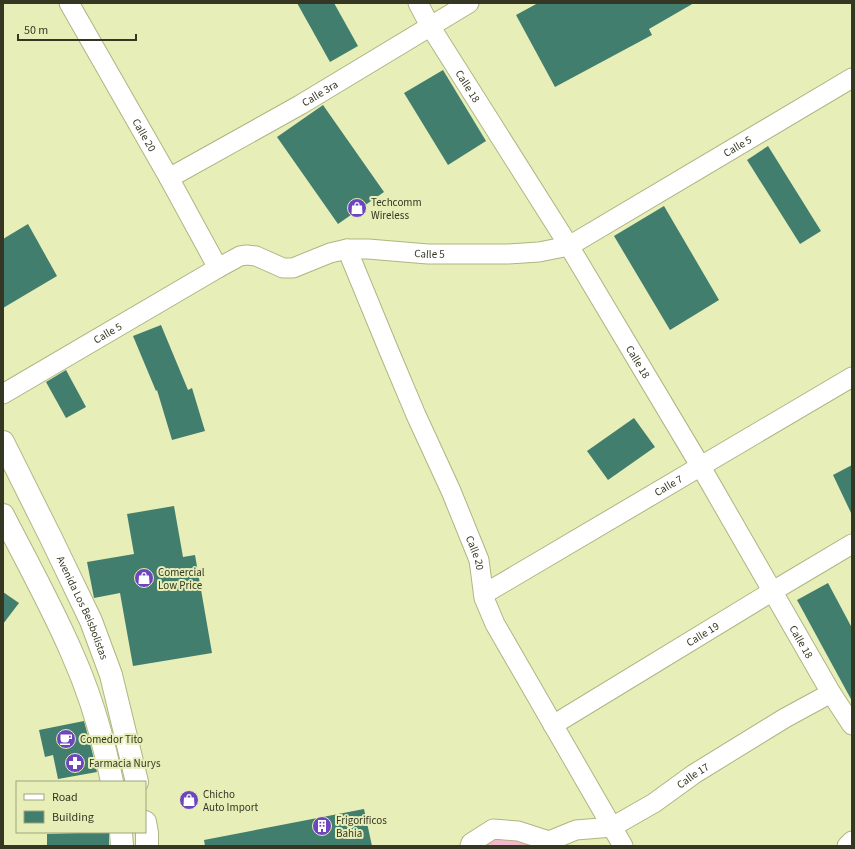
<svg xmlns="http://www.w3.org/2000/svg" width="855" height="849" viewBox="0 0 855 849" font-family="'Source Sans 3',sans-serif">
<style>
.green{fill:#f7b6cf}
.building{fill:#417e6d}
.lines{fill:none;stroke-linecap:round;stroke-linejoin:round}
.minor-casing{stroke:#afb582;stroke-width:21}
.major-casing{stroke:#afb582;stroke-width:24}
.minor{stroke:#fff;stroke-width:19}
.major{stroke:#fff;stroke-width:22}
.labels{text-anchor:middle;stroke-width:4;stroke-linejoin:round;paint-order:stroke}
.street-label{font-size:11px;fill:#353722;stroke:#e7eeb8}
.poi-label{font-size:11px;fill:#353722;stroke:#e7eeb8;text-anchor:start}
</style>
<rect width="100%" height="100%" fill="#e7eeb8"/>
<!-- green -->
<path class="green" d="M493,835L535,843L531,846H477Z"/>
<!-- building -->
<g class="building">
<path d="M297,3H334L358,46L330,62Z"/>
<path d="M538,3H694L649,29L652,35L555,87L516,15Z"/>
<path d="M443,70L486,141L448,165L404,93Z"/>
<path d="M323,105L384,192L338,224L277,137Z"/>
<path d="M768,146L821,231L800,244L747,160Z"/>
<path d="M664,206L719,300L670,330L614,236Z"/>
<path d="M28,224L57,276L3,308V239Z"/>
<path d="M161,325L188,390L192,388L205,431L172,440L157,390L156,391L133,336Z"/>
<path d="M66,370L86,407L66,418L46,382Z"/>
<path d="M634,418L655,447L608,480L587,451Z"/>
<path d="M852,465V515L833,475Z"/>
<path d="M174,506L183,557L195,555L212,653L133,666L120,593L94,598L87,562L134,554L127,514Z"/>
<path d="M828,583L852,628V701L797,600Z"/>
<path d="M3,592L19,603L3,624Z"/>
<path d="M84,721L92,751L97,772L58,779L53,755L45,757L39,730Z"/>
<path d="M364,809L372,846H205L204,840Z"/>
<path d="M109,832V846H47V834Z"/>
</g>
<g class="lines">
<!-- minor casing -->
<g class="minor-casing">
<g id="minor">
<path id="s1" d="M69,3L169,178L218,268"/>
<path id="s2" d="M418,3L430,26L569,246L701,467L831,693L852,725"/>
<path id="s3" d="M169,178L300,105L469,3"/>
<path id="s4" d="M347,249L389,351L416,415L451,491L479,560L484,598L495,624L623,846"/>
<path id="s5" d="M3,394L218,268L240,256L247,255L256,256L283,268H293L330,253L347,249H368L428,254H508L539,252L569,246L852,78"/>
<path id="s6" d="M484,594L852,377"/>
<path id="s7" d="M553,725L773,591L852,544"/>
<path d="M470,846L471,843L493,829L518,831L549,841"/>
<path id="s8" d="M543,846L549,841L576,830L612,827L654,803L694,774L785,718L831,693"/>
<path d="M847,846L852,841"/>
</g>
</g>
<!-- major casing -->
<g class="major-casing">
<g id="major">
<path id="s9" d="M3,442L51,538L91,621L111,675L137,782"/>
<path d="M3,515C26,560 51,605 71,651C90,693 103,737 112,782"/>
<path d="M145,822L147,833V846"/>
<path d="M121,832L122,846"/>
</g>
</g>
<!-- minor -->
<use href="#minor" class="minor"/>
<!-- major -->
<use href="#major" class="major"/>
</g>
<!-- icons -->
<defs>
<g id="shop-disc" transform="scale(1)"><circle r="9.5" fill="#6d46bf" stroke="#e7eeb8"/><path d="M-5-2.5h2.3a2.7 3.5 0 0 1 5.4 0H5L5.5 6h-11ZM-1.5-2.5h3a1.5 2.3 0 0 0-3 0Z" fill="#fff"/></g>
<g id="cafe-disc" transform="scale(1)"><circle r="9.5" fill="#6d46bf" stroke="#e7eeb8"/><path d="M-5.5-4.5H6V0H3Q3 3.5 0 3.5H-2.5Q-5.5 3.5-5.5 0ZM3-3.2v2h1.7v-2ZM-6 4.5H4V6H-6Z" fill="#fff"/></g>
<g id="pharmacy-disc" transform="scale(1)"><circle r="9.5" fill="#6d46bf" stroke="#e7eeb8"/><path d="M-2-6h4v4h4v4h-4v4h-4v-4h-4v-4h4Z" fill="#fff"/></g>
<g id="building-disc" transform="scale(1)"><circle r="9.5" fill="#6d46bf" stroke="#e7eeb8"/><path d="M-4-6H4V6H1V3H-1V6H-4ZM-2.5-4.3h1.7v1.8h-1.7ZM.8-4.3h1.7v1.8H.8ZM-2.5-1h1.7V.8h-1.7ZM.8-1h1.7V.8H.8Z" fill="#fff"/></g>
</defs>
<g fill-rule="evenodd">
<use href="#shop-disc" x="357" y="208"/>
<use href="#shop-disc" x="144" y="578"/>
<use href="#cafe-disc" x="66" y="739"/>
<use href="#pharmacy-disc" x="75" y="763"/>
<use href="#shop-disc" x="189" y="800"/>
<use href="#building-disc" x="322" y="826"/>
</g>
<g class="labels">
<!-- street labels -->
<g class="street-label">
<text dy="4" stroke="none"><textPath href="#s2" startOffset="97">Calle 18</textPath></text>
<text dy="4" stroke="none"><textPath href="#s3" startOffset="173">Calle 3ra</textPath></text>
<text dy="4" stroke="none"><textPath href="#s1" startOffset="152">Calle 20</textPath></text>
<text dy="4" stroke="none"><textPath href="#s5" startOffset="806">Calle 5</textPath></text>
<text dy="4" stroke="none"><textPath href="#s5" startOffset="470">Calle 5</textPath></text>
<text dy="4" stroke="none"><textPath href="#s5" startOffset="121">Calle 5</textPath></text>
<text dy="4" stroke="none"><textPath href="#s2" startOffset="421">Calle 18</textPath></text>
<text dy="4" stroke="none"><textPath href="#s6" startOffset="214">Calle 7</textPath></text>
<text dy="4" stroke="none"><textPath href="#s4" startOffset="330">Calle 20</textPath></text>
<text dy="4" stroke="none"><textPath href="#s9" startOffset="184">Avenida Los Beisbolistas</textPath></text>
<text dy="4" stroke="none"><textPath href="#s7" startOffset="175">Calle 19</textPath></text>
<text dy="4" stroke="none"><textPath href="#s2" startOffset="745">Calle 18</textPath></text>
<text dy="4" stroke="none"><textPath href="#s8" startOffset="169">Calle 17</textPath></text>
</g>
<!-- poi labels -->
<g class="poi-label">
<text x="371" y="206">Techcomm<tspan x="371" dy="13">Wireless</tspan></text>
<text x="158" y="576">Comercial<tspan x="158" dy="13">Low Price</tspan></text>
<text x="80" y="743">Comedor Tito</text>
<text x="89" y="767">Farmacia Nurys</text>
<text x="203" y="798">Chicho<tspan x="203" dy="13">Auto Import</tspan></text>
<text x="336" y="824">Frigorificos<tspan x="336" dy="13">Bahia</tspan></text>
</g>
</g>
<!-- border -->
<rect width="855" height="849" fill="none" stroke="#353722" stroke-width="8"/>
<!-- legend -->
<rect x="16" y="781" width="130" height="52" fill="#e7eeb8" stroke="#a0a57c"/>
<rect x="24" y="794" width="20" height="6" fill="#ffffff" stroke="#a0a57c"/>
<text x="52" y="801" font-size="12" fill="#353722">Road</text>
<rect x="24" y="811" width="20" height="12" fill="#417e6d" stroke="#a0a57c"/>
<text x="52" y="821" font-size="12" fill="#353722">Building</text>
<!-- scale -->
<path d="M18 34v6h118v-6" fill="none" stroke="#353722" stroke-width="2"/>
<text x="24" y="34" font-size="12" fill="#353722" stroke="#e7eeb8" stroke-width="3" paint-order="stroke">50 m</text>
</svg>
